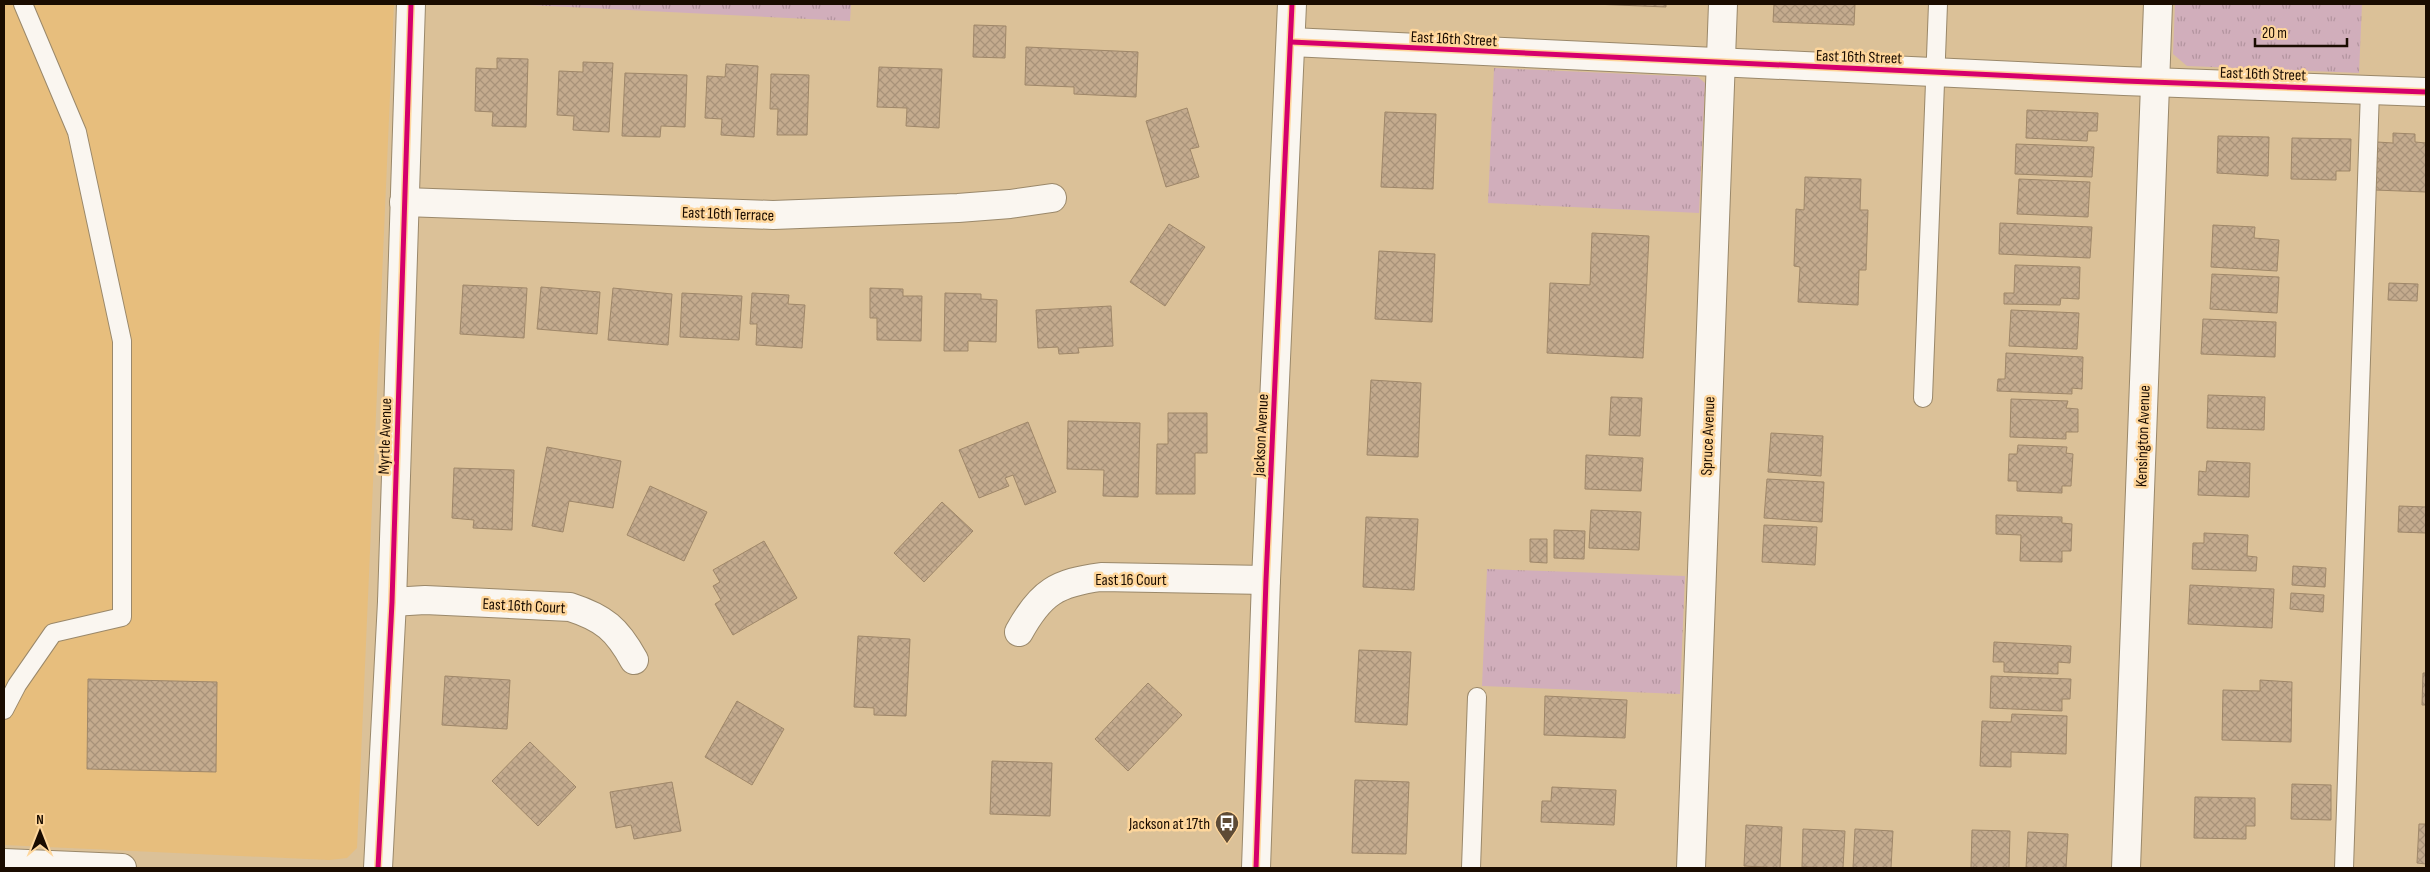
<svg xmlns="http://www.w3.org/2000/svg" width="2430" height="872" viewBox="0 0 2430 872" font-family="'Sofia Sans Condensed',sans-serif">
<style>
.built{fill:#e7be7d}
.grass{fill:url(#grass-tufts)}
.building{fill:url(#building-cross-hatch);stroke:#9f8769}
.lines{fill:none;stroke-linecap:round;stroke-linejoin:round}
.service-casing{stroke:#9a886a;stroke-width:20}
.minor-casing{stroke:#9a886a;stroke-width:30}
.tertiary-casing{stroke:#9a886a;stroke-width:30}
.service{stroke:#faf6f0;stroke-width:18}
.minor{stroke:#faf6f0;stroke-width:28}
.tertiary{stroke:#faf6f0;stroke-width:28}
.cycleway-casing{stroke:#fed69b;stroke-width:8}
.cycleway{stroke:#d6006c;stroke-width:5}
.labels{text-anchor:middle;stroke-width:5;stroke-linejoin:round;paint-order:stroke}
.street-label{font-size:16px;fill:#1a0c00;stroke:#fed69b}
.poi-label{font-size:16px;fill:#1a0c00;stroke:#fed69b;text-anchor:end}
</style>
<defs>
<pattern id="grass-tufts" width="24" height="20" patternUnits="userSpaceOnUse" patternTransform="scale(1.25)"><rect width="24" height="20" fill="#d1aebb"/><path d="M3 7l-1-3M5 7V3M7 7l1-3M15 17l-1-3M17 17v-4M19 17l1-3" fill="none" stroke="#b3949f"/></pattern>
<pattern id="building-cross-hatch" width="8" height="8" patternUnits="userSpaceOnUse" patternTransform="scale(1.25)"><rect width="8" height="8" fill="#c4ab8e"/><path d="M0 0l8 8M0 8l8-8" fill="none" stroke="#a89279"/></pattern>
</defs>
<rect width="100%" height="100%" fill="#dbc198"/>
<!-- built -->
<path class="built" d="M4,4H394L357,848L347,858L329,860L4,845Z"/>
<!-- grass -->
<g class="grass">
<path d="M506,4H851L850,21Z"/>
<path d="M2175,4H2362L2359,73L2187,66L2173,54Z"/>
<path d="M1494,68L1698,77L1705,83L1699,213L1488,203Z"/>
<path d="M1487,569L1685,576L1680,694L1482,686Z"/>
</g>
<!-- building -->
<g class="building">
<path d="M1593,4H1666V7Z"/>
<path d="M1774,4H1855L1854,25L1773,22Z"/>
<path d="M974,25L1006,26L1005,58L973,57Z"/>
<path d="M1026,47L1138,52L1136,97L1074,94V87L1025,85Z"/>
<path d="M497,58L528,59L526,127L492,126L493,112L475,111L476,68L497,69Z"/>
<path d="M583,62L613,63L609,132L573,130L574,116L557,115L559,71L583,72Z"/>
<path d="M726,64L758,66L754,137L721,135L722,119L705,118L707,76L725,77Z"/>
<path d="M879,67L942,69L939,128L906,126L907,108L877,107Z"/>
<path d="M625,73L687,75L685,127L661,126L660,137L622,136Z"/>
<path d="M771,74L809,75L807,135H777L778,109H770Z"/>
<path d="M1187,108L1199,147L1190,149L1199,177L1166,187L1146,121Z"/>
<path d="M2027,110L2098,113L2097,131H2088L2087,141L2026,138Z"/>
<path d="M1385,112L1436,114L1433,189L1381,187Z"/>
<path d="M2393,133L2415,134V142L2426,143V192L2375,190L2377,142L2393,143Z"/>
<path d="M2218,136L2269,137L2268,176L2217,173Z"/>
<path d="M2292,138L2351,139L2350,171H2336V180L2291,179Z"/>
<path d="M2016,144L2094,147L2092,177L2015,174Z"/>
<path d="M1805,177L1861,179L1860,210H1868L1866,270H1859L1858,305L1798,302L1800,267L1794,266L1796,209L1804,210Z"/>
<path d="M2019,179L2090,182L2088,217L2017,214Z"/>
<path d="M2000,223L2092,227L2090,258L1999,254Z"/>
<path d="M1169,224L1205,247L1165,306L1130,282Z"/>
<path d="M2213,225L2255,227L2254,238L2279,240L2277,271L2211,267Z"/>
<path d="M1592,233L1649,236L1643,358L1547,353L1550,283L1590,285Z"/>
<path d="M1379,251L1435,254L1432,322L1375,319Z"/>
<path d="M2015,265L2080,267L2079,299L2061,298L2060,305L2004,304V293H2014Z"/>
<path d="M2212,274L2279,277L2277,313L2210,309Z"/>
<path d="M2389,283L2418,284L2417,301L2388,300Z"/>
<path d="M463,285L527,288L524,338L460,334Z"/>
<path d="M541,287L600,292L597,334L537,329Z"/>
<path d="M613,288L672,294L668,345L608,340Z"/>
<path d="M870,288L903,289V296H922L921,341L877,340V318H870Z"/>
<path d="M682,293L742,296L739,340L680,337Z"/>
<path d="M752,293L789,295L788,304L805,305L802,348L756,345L757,324H750Z"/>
<path d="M945,293L981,294V299L997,300L996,342L968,341V351H944Z"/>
<path d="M1111,306L1113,346L1078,348L1079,353L1059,354L1058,347L1038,348L1036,310Z"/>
<path d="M2011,310L2079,313L2077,349L2009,346Z"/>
<path d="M2203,319L2276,322L2275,357L2201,354Z"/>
<path d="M2006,353L2083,357L2082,389L2072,388V394L1997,391L1998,379H2005Z"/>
<path d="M1371,380L1421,383L1418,457L1367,455Z"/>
<path d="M2208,395L2265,397L2264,430L2207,428Z"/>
<path d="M1611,397L1642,398L1640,436L1609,435Z"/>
<path d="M2011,399L2068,401L2066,408L2078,409V432H2066V439L2010,437Z"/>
<path d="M1168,413H1207V453H1195V494H1156L1157,444H1168Z"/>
<path d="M1068,421L1140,423L1138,497L1103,496L1104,470L1067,469Z"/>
<path d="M1028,422L1056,492L1025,505L1013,475L1005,478L1009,486L979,498L959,450Z"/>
<path d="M1771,433L1823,436L1821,476L1768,472Z"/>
<path d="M2018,445L2067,447L2066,453L2073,454L2071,486H2062V493L2017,491V481H2008L2009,454H2017Z"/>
<path d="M547,447L621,461L613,508L569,501L563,532L532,526Z"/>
<path d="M1586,455L1643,458L1641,491L1585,489Z"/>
<path d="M2207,461L2250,463L2249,497L2198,495L2199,471L2206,472Z"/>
<path d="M454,468L514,470L512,530L473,528L474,520L452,518Z"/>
<path d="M1767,479L1824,482L1822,522L1764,518Z"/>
<path d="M650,486L707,512L684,561L627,535Z"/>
<path d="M942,502L973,531L924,582L894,553Z"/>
<path d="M2399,506L2426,507V533L2398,532Z"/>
<path d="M1591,510L1641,512L1639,550L1589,548Z"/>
<path d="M1996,515L2062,517V523L2072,524L2071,551H2062V562L2020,561L2021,535L1996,534Z"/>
<path d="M1366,517L1418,519L1414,590L1363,587Z"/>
<path d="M1764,525L1817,527L1815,565L1762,562Z"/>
<path d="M1554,530L1585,531L1584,559L1554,558Z"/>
<path d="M2204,533L2248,535L2247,556L2257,557L2256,571L2192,569L2193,543H2204Z"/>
<path d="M1530,539H1547V563L1530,562Z"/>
<path d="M764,541L797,598L733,635L715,604L721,600L713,586L720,582L713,570Z"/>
<path d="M2293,566L2326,568L2325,587L2292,585Z"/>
<path d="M2190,585L2274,589L2272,628L2188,624Z"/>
<path d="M2291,593L2324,595L2323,612L2290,609Z"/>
<path d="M858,636L910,639L906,716L874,715V708L854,707Z"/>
<path d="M1994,642L2071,646L2070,663L2058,662V674L2004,672V662H1993Z"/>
<path d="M1359,650L1411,652L1407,725L1355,722Z"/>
<path d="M2423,673H2426V705H2422Z"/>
<path d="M445,676L510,680L507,729L442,725Z"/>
<path d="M1991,676L2071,679L2070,699H2062V711L1990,708Z"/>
<path d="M88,679L217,682L216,772L87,769Z"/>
<path d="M2260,680L2292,682L2291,742L2222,740L2223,690L2260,691Z"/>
<path d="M1148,683L1182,715L1128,771L1095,739Z"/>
<path d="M1545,696L1627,700L1625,738L1544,735Z"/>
<path d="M737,701L784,729L752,785L705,757Z"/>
<path d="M2012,714L2067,716L2066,754L2011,752V767L1980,766L1982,721L2011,722Z"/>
<path d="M530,742L576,787L538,826L492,781Z"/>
<path d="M992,761L1052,763L1050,816L990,814Z"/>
<path d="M1355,780L1409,782L1406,854L1352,853Z"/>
<path d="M672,782L681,831L634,839L631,825L616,828L610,792Z"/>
<path d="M2292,784L2331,785V820L2291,819Z"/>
<path d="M1552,787L1616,790L1614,825L1541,822L1542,801H1551Z"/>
<path d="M2195,797L2255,798V826H2246V839L2194,838Z"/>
<path d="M2419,824H2426V864L2417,863Z"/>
<path d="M1746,825L1782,827L1780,868L1744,866Z"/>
<path d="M1803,829L1845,831L1843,868L1802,867Z"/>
<path d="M1855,829L1893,831L1891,868H1853Z"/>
<path d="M1972,830L2010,831L2009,868H1971Z"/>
<path d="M2028,832L2068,834L2066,868H2026Z"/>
</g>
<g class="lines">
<!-- service casing -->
<g class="service-casing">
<g id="service">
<path d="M1923,398L1938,4"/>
<path d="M4,710L17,685L53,633L122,617V341L77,132L23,4"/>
<path d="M1471,868L1477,697"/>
<path d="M2344,868L2370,90"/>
</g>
</g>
<!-- minor casing -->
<g class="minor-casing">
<g id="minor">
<path d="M1291,42L2124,81L2426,92"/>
<path d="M404,202L773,215L958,208L1010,204L1052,198"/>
<path d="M392,602L425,600L570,607C604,618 617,629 634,660"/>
<path d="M1019,632C1041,592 1057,583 1101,577L1266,580"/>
<path d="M4,863L122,868"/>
<path d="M378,868L392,602L411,4"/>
<path d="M1691,868L1723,4"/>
<path d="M2126,868L2158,4"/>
</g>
</g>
<!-- tertiary casing -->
<g class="tertiary-casing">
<path id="tertiary" d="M1256,868L1266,580L1292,4"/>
</g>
<!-- service -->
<use href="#service" class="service"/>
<!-- minor -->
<use href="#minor" class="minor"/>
<!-- tertiary -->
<use href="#tertiary" class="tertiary"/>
<!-- cycleway casing -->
<g class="cycleway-casing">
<g id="cycleway">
<path d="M1291,42L2124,81L2426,92"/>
<path d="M378,868L392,602L411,4"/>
<path d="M1256,868L1266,580L1292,4"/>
</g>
</g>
<!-- cycleway -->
<use href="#cycleway" class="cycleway"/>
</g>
<!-- icons -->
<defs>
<g id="bus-pin" transform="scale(1.25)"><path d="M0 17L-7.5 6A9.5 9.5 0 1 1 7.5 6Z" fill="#5e4b35" stroke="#fed69b"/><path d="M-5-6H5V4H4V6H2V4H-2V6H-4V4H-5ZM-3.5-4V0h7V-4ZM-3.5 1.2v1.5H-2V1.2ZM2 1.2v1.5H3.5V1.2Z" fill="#fff"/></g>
</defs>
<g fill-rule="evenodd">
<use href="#bus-pin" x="1227" y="823"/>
</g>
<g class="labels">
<!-- street labels -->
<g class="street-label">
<text transform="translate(1454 38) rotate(3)" y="6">East 16th Street</text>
<text transform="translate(1859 56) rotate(2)" y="6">East 16th Street</text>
<text transform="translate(2263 73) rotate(2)" y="6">East 16th Street</text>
<text transform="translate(728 213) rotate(2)" y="6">East 16th Terrace</text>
<text transform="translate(1260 435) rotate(-87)" y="6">Jackson Avenue</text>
<text transform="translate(384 436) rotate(-88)" y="6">Myrtle Avenue</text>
<text transform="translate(1707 436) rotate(-88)" y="6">Spruce Avenue</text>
<text transform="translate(2142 436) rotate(-88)" y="6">Kensington Avenue</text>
<text x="1131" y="585">East 16 Court</text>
<text transform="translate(524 605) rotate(3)" y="6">East 16th Court</text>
</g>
<!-- poi labels -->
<g class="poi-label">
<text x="1210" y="829">Jackson at 17th</text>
</g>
</g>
<!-- border -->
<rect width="2430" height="872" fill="none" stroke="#1a0c00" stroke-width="10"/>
<!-- north arrow -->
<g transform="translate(40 832)" stroke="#fed69b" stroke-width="4" paint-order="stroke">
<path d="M0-4L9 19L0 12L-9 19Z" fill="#1a0c00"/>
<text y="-8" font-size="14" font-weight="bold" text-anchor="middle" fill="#1a0c00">N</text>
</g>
<!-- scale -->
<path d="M2255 38v8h92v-8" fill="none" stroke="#1a0c00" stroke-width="2.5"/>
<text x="2262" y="38" font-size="15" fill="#1a0c00" stroke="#fed69b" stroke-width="4" paint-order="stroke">20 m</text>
</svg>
